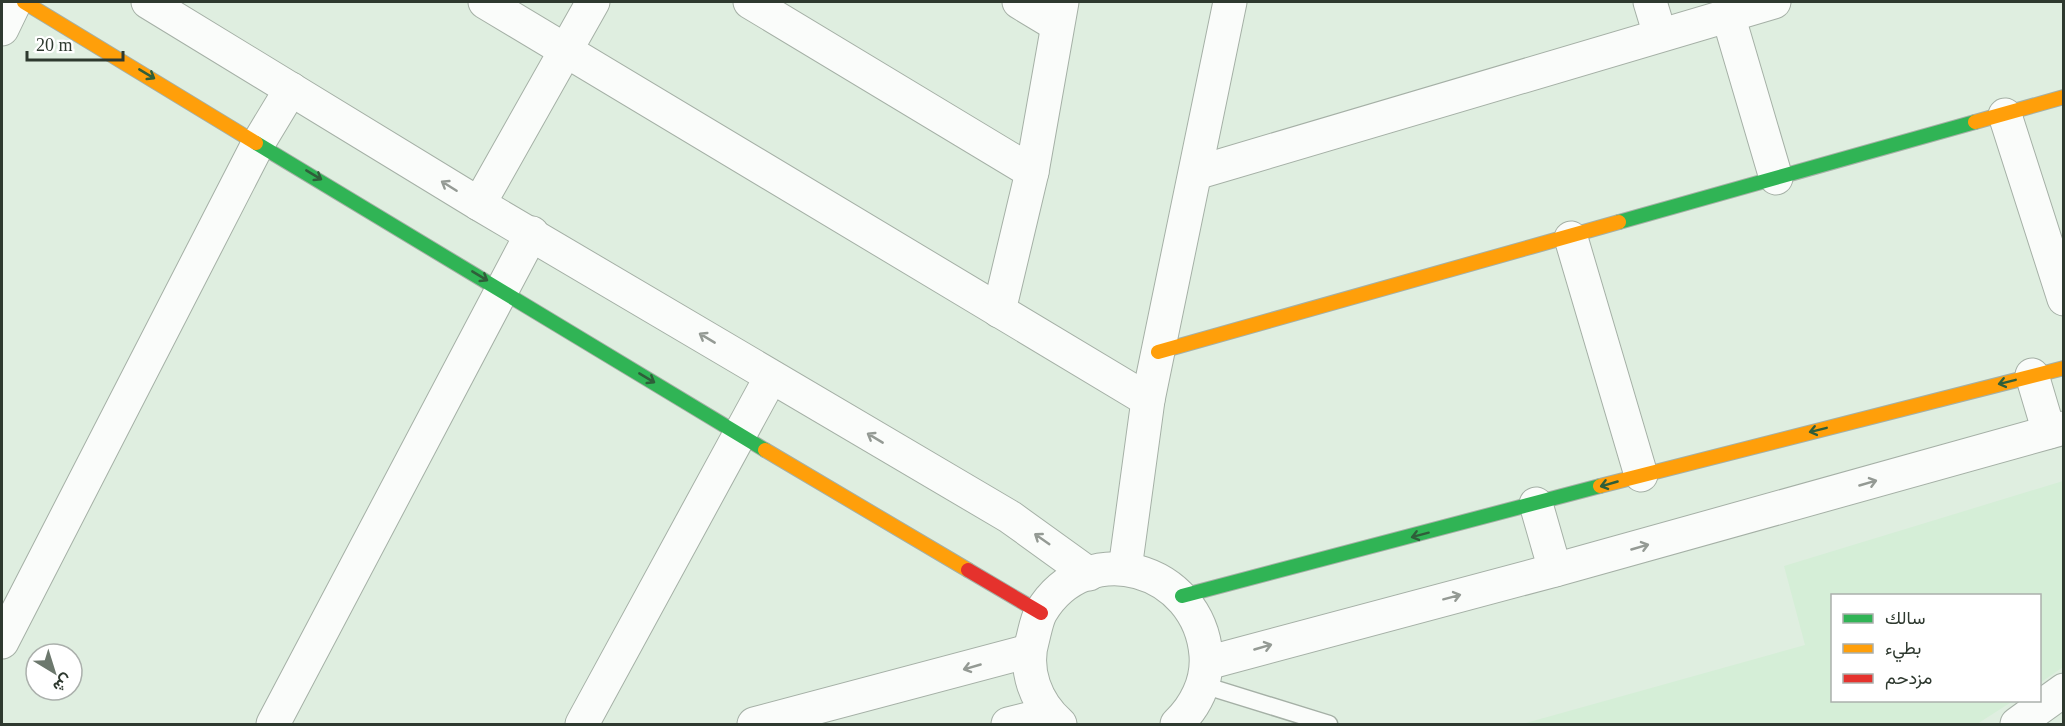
<svg xmlns="http://www.w3.org/2000/svg" width="2065" height="726" viewBox="0 0 2065 726" font-family="'Times New Roman',Vazirmatn,serif">
<style>
.built{fill:#d5eed7}
.lines{fill:none;stroke-linecap:round;stroke-linejoin:round}
.lane-casing{stroke:#a5b0a6;stroke-width:19}
.street-casing{stroke:#a5b0a6;stroke-width:35}
.fast-casing{stroke:#a5b0a6;stroke-width:16}
.slow-casing{stroke:#a5b0a6;stroke-width:16}
.jam-casing{stroke:#a5b0a6;stroke-width:16}
.lane{stroke:#fafcfa;stroke-width:16}
.street{stroke:#fafcfa;stroke-width:33}
.fast{stroke:#30b455;stroke-width:14}
.slow{stroke:#ff9f0a;stroke-width:14}
.jam{stroke:#e5322d;stroke-width:14}
.oneway{stroke:#2f5e3a}
.oneway2{stroke:#949a94}
</style>
<rect width="100%" height="100%" fill="#dfeee0"/>
<!-- built -->
<path class="built" d="M2063,481V667L2040,683V596H1832V700L2013,701L1977,724H1522L1805,645L1784,566Z"/>
<g class="lines">
<!-- lane casing -->
<g class="lane-casing">
<path id="lane" d="M1203,685L1329,724"/>
</g>
<!-- street casing -->
<g class="street-casing">
<g id="street">
<path d="M148,2L479,204L1010,517L1089,574"/>
<path d="M485,2L1148,400"/>
<path d="M750,2L1032,172"/>
<path d="M1019,2L1057,25"/>
<path d="M1650,2L1660,35"/>
<path d="M1728,15L1776,178"/>
<path d="M2,29L15,2"/>
<path d="M2005,115L2064,299"/>
<path d="M1196,173L1774,2"/>
<path d="M479,204L593,2"/>
<path d="M1571,238L1641,475"/>
<path d="M999,311L1032,172L1062,2"/>
<path d="M2032,375L2049,432"/>
<path d="M1536,504L1555,570"/>
<path d="M1125,569L1148,400L1230,2"/>
<path d="M2,642L259,142L291,89"/>
<path d="M1207,663L1555,570L2064,428"/>
<path d="M273,724L532,233"/>
<path d="M582,724L771,377"/>
<path d="M754,724L1029,651"/>
<path d="M1008,724L1048,714"/>
<path d="M1060,724C1036,703 1023,670 1033,638C1035,630 1037,619 1041,612C1087,535 1199,568 1206,655C1208,682 1195,707 1177,724"/>
<path d="M2017,724L2064,690"/>
</g>
</g>
<!-- fast casing -->
<g class="fast-casing">
<g id="fast">
<path d="M256,143L765,450"/>
<path d="M1619,222L1975,122"/>
<path d="M1182,596L1600,486"/>
</g>
</g>
<!-- slow casing -->
<g class="slow-casing">
<g id="slow">
<path d="M24,2L256,143"/>
<path d="M1975,122L2064,97"/>
<path d="M1158,352L1619,222"/>
<path d="M765,450L968,570"/>
<path d="M1600,486L2064,368"/>
</g>
</g>
<!-- jam casing -->
<g class="jam-casing">
<path id="jam" d="M968,570L1041,613"/>
</g>
<!-- lane -->
<use href="#lane" class="lane"/>
<!-- street -->
<use href="#street" class="street"/>
<!-- fast -->
<use href="#fast" class="fast"/>
<!-- slow -->
<use href="#slow" class="slow"/>
<!-- jam -->
<use href="#jam" class="jam"/>
</g>
<!-- one-way arrows -->
<defs><path id="oneway-shaft" d="M-6 0H5M1.5-3L5.5 0L1.5 3" fill="none" stroke-width="1.6" stroke-linecap="round" stroke-linejoin="round" transform="scale(1.5)"/></defs>
<g class="oneway">
<use href="#oneway-shaft" transform="translate(147 74) rotate(31)"/>
<use href="#oneway-shaft" transform="translate(314 175) rotate(31)"/>
<use href="#oneway-shaft" transform="translate(480 276) rotate(31)"/>
<use href="#oneway-shaft" transform="translate(647 378) rotate(31)"/>
<use href="#oneway-shaft" transform="translate(2007 382) rotate(166)"/>
<use href="#oneway-shaft" transform="translate(1818 430) rotate(166)"/>
<use href="#oneway-shaft" transform="translate(1609 484) rotate(164)"/>
<use href="#oneway-shaft" transform="translate(1420 535) rotate(165)"/>
</g>
<g class="oneway2">
<use href="#oneway-shaft" transform="translate(449 186) rotate(-148)"/>
<use href="#oneway-shaft" transform="translate(707 338) rotate(-149)"/>
<use href="#oneway-shaft" transform="translate(875 438) rotate(-149)"/>
<use href="#oneway-shaft" transform="translate(1868 483) rotate(-16)"/>
<use href="#oneway-shaft" transform="translate(1042 539) rotate(-145)"/>
<use href="#oneway-shaft" transform="translate(1640 547) rotate(-16)"/>
<use href="#oneway-shaft" transform="translate(1452 597) rotate(-15)"/>
<use href="#oneway-shaft" transform="translate(1263 647) rotate(-16)"/>
<use href="#oneway-shaft" transform="translate(972 667) rotate(164)"/>
</g>
<!-- border -->
<rect width="2065" height="726" fill="none" stroke="#2e392f" stroke-width="6"/>
<!-- legend -->
<rect x="1831" y="594" width="210" height="108" fill="#ffffff" stroke="#abb0ac" stroke-width="1.5"/>
<rect x="1843" y="614" width="30" height="9" fill="#30b455" stroke="#abb0ac" stroke-width="1.5"/>
<text x="1885" y="624" font-size="18" fill="#2e392f">سالك</text>
<rect x="1843" y="644" width="30" height="9" fill="#ff9f0a" stroke="#abb0ac" stroke-width="1.5"/>
<text x="1885" y="654" font-size="18" fill="#2e392f">بطيء</text>
<rect x="1843" y="674" width="30" height="9" fill="#e5322d" stroke="#abb0ac" stroke-width="1.5"/>
<text x="1885" y="684" font-size="18" fill="#2e392f">مزدحم</text>
<!-- north arrow -->
<g transform="translate(54 672) rotate(142)"><circle r="28" fill="#ffffff" stroke="#abb0ac" stroke-width="1.5"/>
<path d="M0-4.5L10 22L0 15L-10 22Z" fill="#6c786d"/>
<text y="-9" font-size="16" font-weight="bold" text-anchor="middle" fill="#2e392f">ش</text>
</g>
<!-- scale -->
<path d="M27 51v9h96v-9" fill="none" stroke="#2e392f" stroke-width="3"/>
<text x="36" y="51" font-size="18" fill="#2e392f" stroke="#ffffff" stroke-width="4.5" paint-order="stroke">20 m</text>
</svg>
